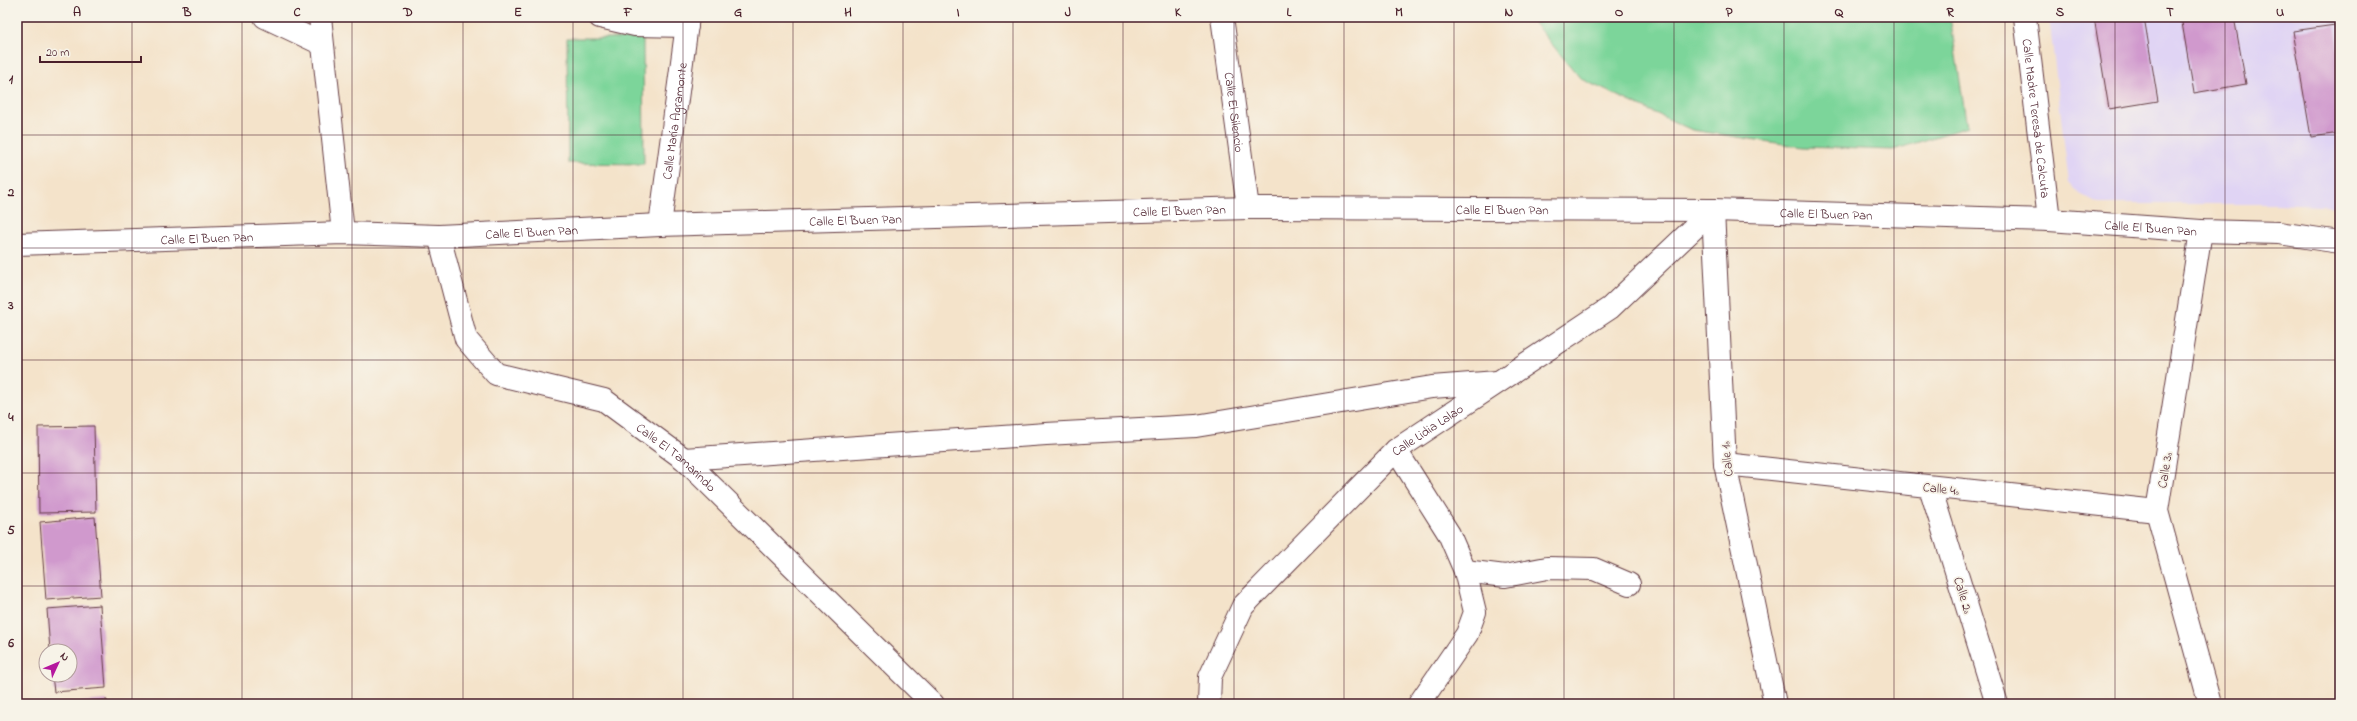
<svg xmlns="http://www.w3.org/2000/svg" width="2357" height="721" viewBox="0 0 2357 721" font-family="'Indie Flower',sans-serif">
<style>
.built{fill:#e0d4f4}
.green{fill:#7cd59a;stroke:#637a62}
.building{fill:#d099cd}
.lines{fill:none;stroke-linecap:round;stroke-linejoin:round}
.minor-casing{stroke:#643c43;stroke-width:24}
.minor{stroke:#fff;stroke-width:22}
.grid{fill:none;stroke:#4a1f2b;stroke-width:1;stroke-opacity:0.55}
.labels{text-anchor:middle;stroke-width:3.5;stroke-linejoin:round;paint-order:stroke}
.street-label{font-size:13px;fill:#4a1f2b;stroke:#f7f3e8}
.neatline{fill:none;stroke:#4a1f2b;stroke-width:1.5}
.grid-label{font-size:13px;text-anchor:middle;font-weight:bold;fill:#4a1f2b}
</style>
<rect width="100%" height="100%" fill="#f7f3e8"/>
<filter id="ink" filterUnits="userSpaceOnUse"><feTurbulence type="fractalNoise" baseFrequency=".025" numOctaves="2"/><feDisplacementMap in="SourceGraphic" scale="8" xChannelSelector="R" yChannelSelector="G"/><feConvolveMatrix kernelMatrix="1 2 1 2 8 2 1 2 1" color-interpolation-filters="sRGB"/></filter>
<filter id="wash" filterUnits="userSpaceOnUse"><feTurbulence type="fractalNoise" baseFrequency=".012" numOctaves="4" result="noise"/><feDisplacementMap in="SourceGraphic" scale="16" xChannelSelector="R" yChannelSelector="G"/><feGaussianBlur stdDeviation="0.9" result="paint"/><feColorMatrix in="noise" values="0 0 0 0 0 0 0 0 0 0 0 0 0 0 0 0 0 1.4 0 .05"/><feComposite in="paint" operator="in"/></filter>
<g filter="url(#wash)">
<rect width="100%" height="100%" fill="#f4e3ca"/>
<!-- built -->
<path class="built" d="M2049,17H2340V207L2277,204H2098L2079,194L2069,183Z"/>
<!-- green -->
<g class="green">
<path d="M1529,17H1950L1967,127L1893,150L1803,147L1692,130L1581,79Z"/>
<path d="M567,38H643L644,164L568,163Z"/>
</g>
<g id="blocks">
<!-- building -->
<g class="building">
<path d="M2094,17H2144L2158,101L2109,109Z"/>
<path d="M2181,17H2234L2246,84L2194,93Z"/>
<path d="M2335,25L2340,55V133L2311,137L2293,31Z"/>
<path d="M94,426L96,512L39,513L38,427Z"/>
<path d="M95,517L101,596L46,600L40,522Z"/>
<path d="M100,605L106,688L54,692L52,675H70V651H50L47,609Z"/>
<path d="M107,700V704H70V703Z"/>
</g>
</g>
</g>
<g filter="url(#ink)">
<use href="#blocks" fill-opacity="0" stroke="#643c43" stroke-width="1"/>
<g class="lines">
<!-- minor casing -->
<g class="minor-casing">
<g id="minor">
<path d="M265,17L322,44"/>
<path d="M320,17L343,233"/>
<path d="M600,17L635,25L687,26"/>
<path id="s1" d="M1222,17L1248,208"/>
<path id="s2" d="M2025,17L2049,220"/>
<path d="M1713,210L1725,464L1775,704"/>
<path id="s3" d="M660,225L688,17"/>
<path d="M2201,231L2157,511L2210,704"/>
<path id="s4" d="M439,236L466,339L496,374L604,400L684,459L933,704"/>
<path id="s5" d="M17,244L343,233L439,236L660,225L1248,208L1713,210L2049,220L2201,231L2279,233L2340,242"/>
<path d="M1396,450L1449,534L1465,571L1475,612L1467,634L1419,704"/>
<path d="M684,459L1046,434L1196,426L1432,387L1497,382"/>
<path d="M1725,464L2157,511"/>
<path d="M1930,487L1997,704"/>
<path d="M1465,571L1505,576L1547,568L1594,569L1629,584"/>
<path id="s6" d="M1209,704L1210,677L1243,606L1396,450L1610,308L1713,210"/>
</g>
</g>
<!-- minor -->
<use href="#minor" class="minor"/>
</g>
</g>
<!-- grid -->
<path class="grid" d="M132,17V704M242,17V704M352,17V704M463,17V704M573,17V704M683,17V704M793,17V704M903,17V704M1013,17V704M1123,17V704M1234,17V704M1344,17V704M1454,17V704M1564,17V704M1674,17V704M1784,17V704M1894,17V704M2005,17V704M2115,17V704M2225,17V704M17,135H2340M17,248H2340M17,360H2340M17,473H2340M17,586H2340"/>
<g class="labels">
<!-- street labels -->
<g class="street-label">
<text dy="5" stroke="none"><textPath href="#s1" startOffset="96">Calle El Silencio</textPath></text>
<text dy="5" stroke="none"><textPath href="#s2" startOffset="102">Calle Madre Teresa de Calcuta</textPath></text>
<text dy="5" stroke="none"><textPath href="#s3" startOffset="105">Calle María Agramonte</textPath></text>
<text dy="5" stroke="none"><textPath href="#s5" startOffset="1486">Calle El Buen Pan</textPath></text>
<text dy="5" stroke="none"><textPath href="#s5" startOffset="1163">Calle El Buen Pan</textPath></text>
<text dy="5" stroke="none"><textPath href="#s5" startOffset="1810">Calle El Buen Pan</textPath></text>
<text dy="5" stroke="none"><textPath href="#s5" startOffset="839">Calle El Buen Pan</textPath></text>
<text dy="5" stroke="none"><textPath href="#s5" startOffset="2135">Calle El Buen Pan</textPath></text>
<text dy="5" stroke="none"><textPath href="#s5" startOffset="515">Calle El Buen Pan</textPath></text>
<text dy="5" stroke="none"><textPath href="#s5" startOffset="190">Calle El Buen Pan</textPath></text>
<text dy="5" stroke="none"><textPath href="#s6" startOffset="361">Calle Lidia Lalao</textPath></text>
<text dy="5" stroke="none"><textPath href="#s4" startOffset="356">Calle El Tamarindo</textPath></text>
<text transform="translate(1726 459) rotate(-96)" y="5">Calle 1ª</text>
<text transform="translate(2164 470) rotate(-81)" y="5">Calle 3ª</text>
<text transform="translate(1941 488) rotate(6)" y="5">Calle 4ª</text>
<text transform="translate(1964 595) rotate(73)" y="5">Calle 2ª</text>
</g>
</g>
<!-- margin -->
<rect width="2357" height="721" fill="none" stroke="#f7f3e8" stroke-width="44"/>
<!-- north arrow -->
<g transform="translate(58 663) rotate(46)"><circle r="19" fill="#f7f3e8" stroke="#b29e9c"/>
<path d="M0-3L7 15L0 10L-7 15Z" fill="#b5179e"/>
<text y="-6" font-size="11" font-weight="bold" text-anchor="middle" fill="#4a1f2b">N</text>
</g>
<!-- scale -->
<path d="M40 56v6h101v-6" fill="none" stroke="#4a1f2b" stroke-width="2"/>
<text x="46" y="56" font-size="12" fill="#4a1f2b" stroke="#f7f3e8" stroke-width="3" paint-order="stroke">20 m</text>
<rect x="22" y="22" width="2313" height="677" class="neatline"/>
<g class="grid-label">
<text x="77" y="16">A</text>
<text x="187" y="16">B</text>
<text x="297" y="16">C</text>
<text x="408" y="16">D</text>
<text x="518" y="16">E</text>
<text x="628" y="16">F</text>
<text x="738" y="16">G</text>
<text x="848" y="16">H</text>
<text x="958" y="16">I</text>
<text x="1068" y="16">J</text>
<text x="1178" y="16">K</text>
<text x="1289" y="16">L</text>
<text x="1399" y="16">M</text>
<text x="1509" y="16">N</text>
<text x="1619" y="16">O</text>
<text x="1729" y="16">P</text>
<text x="1839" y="16">Q</text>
<text x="1950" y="16">R</text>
<text x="2060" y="16">S</text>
<text x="2170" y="16">T</text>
<text x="2280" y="16">U</text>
<text x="11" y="83">1</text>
<text x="11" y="196">2</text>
<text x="11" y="309">3</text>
<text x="11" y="421">4</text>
<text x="11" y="534">5</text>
<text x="11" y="647">6</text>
</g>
</svg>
